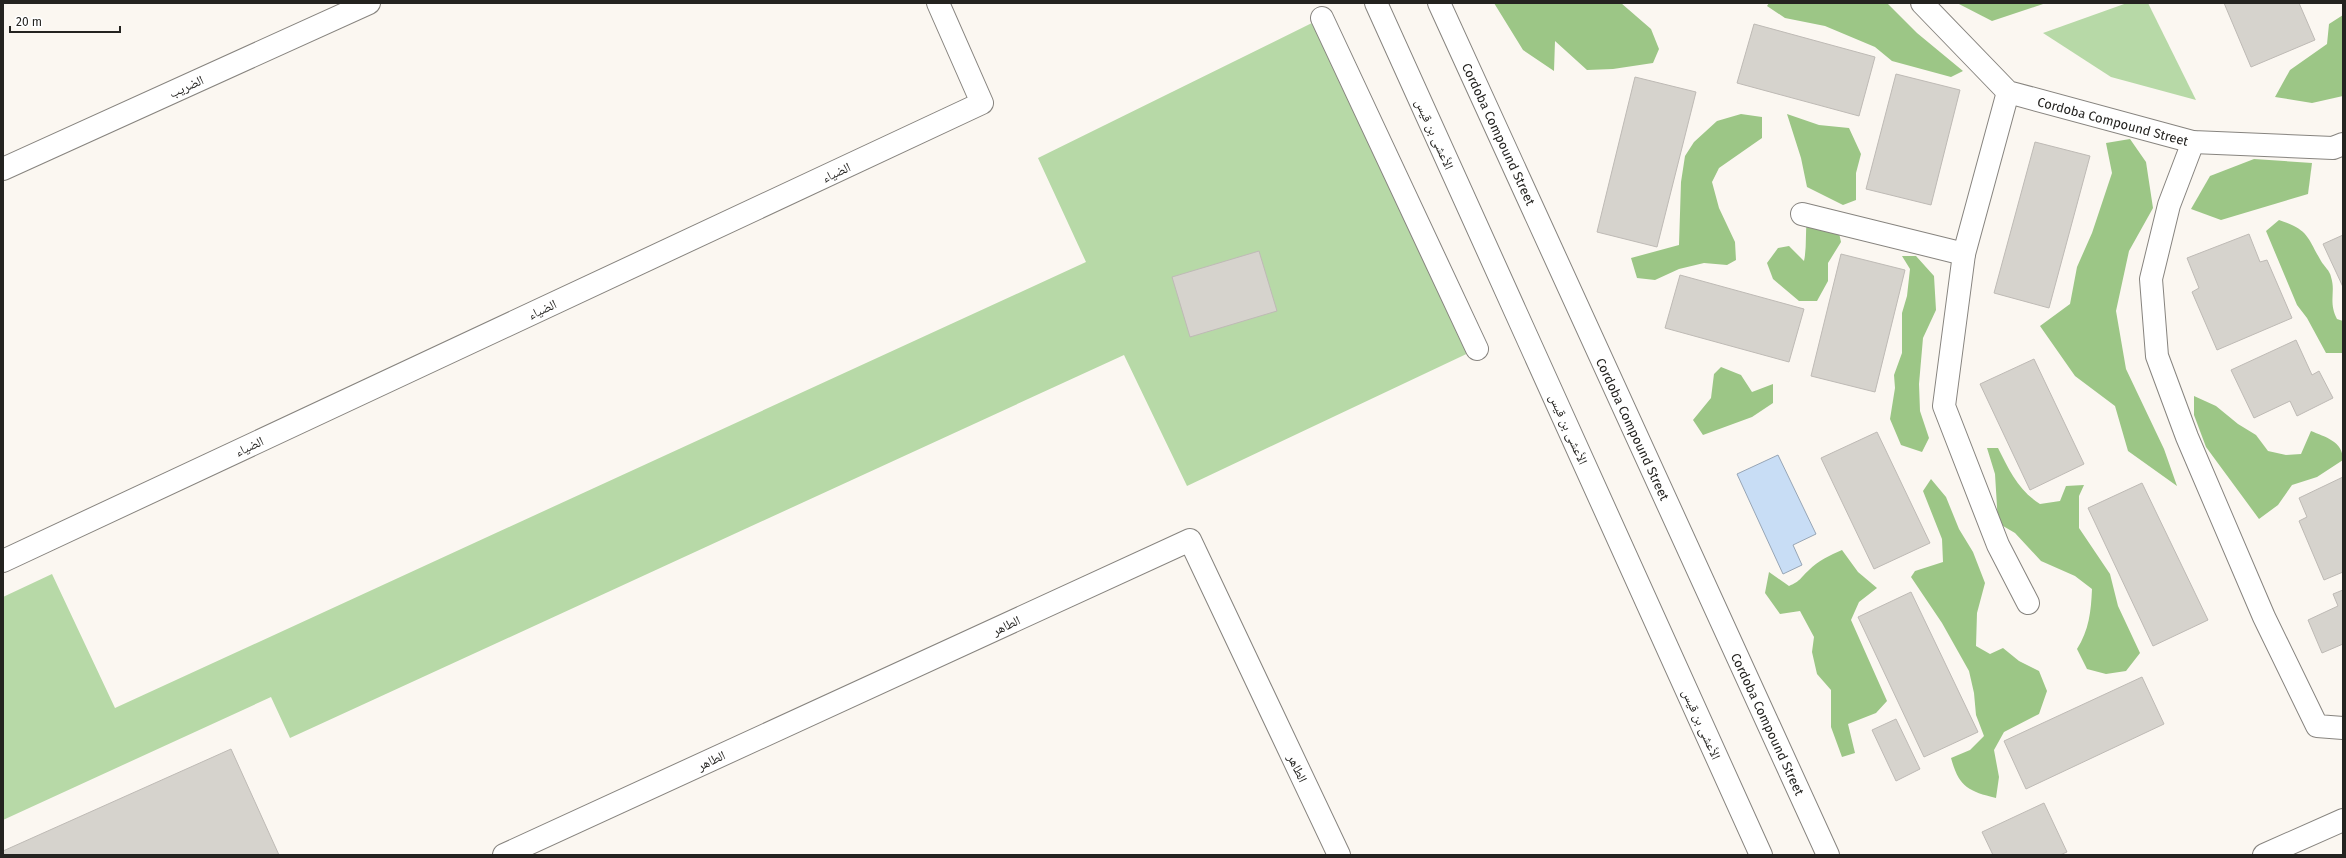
<svg xmlns="http://www.w3.org/2000/svg" width="2346" height="858" viewBox="0 0 2346 858" font-family="'Fira Sans','Noto Naskh Arabic',sans-serif">
<style>
.green{fill:#b7d9a7}
.forest{fill:#9cc686}
.water{fill:#c8ddf5;stroke:#97a5b5}
.building{fill:#d6d3cd;stroke:#bebab5}
.lines{fill:none;stroke-linecap:round;stroke-linejoin:round}
.lane-casing{stroke:#87847f;stroke-width:24}
.street-casing{stroke:#87847f;stroke-width:24}
.lane{stroke:#fff;stroke-width:22}
.street{stroke:#fff;stroke-width:22}
.labels{text-anchor:middle;stroke-width:3;stroke-linejoin:round;paint-order:stroke}
.street-label{font-size:13px;fill:#242320;stroke:#fff}
</style>
<rect width="100%" height="100%" fill="#fbf7f1"/>
<!-- green -->
<g class="green">
<path d="M2127,3H2148L2196,100L2111,77L2043,33Z"/>
<path d="M1322,18L1477,349L1187,486L1124,355L290,738L271,697L3,820V597L52,574L115,708L1086,262L1038,158Z"/>
</g>
<!-- forest -->
<g class="forest">
<path d="M1494,3H1621L1651,29L1659,49L1653,63L1613,69L1587,70L1555,41L1554,71L1523,50Z"/>
<path d="M1769,3H1887L1917,33L1963,71L1951,77L1892,61L1875,47L1825,26L1785,18L1767,6Z"/>
<path d="M1957,3H2046L1992,21Z"/>
<path d="M2343,15V96L2312,103L2275,97L2290,70L2327,44L2329,24Z"/>
<path d="M1741,114L1762,117V138L1719,168L1712,182L1719,208L1735,242L1736,260L1727,265L1704,263L1679,269L1655,280L1637,278L1631,258L1679,245L1681,182L1685,156L1694,142L1717,121Z"/>
<path d="M1787,114L1819,125L1849,128L1861,154L1856,173V200L1843,205L1807,187L1801,158Z"/>
<path d="M2130,139L2146,162L2153,208L2129,251L2116,311L2126,369L2164,449L2177,486L2128,451L2115,406L2075,376L2040,326L2070,304L2077,267L2092,233L2112,173L2106,143Z"/>
<path d="M2254,159L2312,163L2308,194L2221,220L2191,209L2210,176Z"/>
<path d="M1807,220L1839,233L1841,242L1828,263V281L1817,301H1799L1773,279L1767,263L1778,248L1789,246L1804,261C1807,247 1805,234 1807,220Z"/>
<path d="M2279,220C2309,230 2307,237 2321,261C2324,266 2330,271 2331,277C2336,292 2328,301 2337,319L2343,321V353H2326L2307,318L2297,305L2266,231Z"/>
<path d="M1902,256H1916L1934,276L1936,310L1923,338L1919,384L1920,411L1929,438L1922,452L1901,445L1890,419L1895,388L1894,375L1902,353V313L1907,296L1910,269Z"/>
<path d="M1721,367L1741,375L1752,392L1773,384V403L1752,417L1703,435L1693,420L1711,398L1714,374Z"/>
<path d="M2194,396L2216,406L2238,424L2256,435L2268,451L2286,455L2301,454L2311,431C2325,437 2343,441 2343,460L2317,477L2292,485L2278,505L2259,519L2206,447L2194,415Z"/>
<path d="M1987,448H1998C2009,470 2019,491 2040,504L2060,501L2066,486L2084,485L2079,496V528L2110,574L2118,606L2140,653L2126,671L2106,674L2087,669L2077,649C2089,630 2091,612 2092,589L2075,576L2041,561L2015,533L1998,523L1995,474Z"/>
<path d="M1931,479L1946,497L1959,529L1973,552L1985,583L1977,613L1976,646L1990,654L2003,648L2019,661L2039,671L2047,691L2039,714L2004,732L1994,750L1999,777L1996,798C1968,791 1959,787 1951,758L1970,750L1984,736L1976,715L1974,693L1969,671L1942,623L1911,577L1915,571L1943,562L1942,539L1923,491Z"/>
<path d="M1842,550L1858,572L1877,588L1859,602L1851,620L1887,701L1876,713L1848,724L1855,753L1842,757L1831,727V690L1817,674L1812,652L1814,637L1800,611L1780,614L1765,593L1769,572L1789,586C1801,581 1800,578 1809,570C1818,561 1830,555 1842,550Z"/>
</g>
<!-- water -->
<path class="water" d="M1778,455L1816,534L1793,545L1802,565L1783,574L1737,474Z"/>
<!-- building -->
<g class="building">
<path d="M2224,3H2299L2315,40L2251,67Z"/>
<path d="M1754,24L1875,57L1859,116L1737,83Z"/>
<path d="M1896,74L1960,90L1931,205L1866,189Z"/>
<path d="M1635,77L1696,92L1657,247L1597,232Z"/>
<path d="M2035,142L2090,156L2049,308L1994,293Z"/>
<path d="M2249,234L2260,262L2267,260L2292,318L2217,350L2192,292L2199,288L2187,258Z"/>
<path d="M2343,235V287L2323,244Z"/>
<path d="M1259,251L1277,311L1190,337L1172,277Z"/>
<path d="M1841,254L1905,270L1875,392L1811,376Z"/>
<path d="M1680,275L1804,309L1789,362L1665,328Z"/>
<path d="M2296,340L2312,375L2319,371L2333,398L2297,416L2290,401L2254,418L2231,370Z"/>
<path d="M2034,359L2084,464L2030,490L1980,384Z"/>
<path d="M1877,432L1930,543L1874,569L1821,458Z"/>
<path d="M2343,477V572L2324,580L2299,521L2307,517L2299,498Z"/>
<path d="M2142,483L2208,620L2153,646L2088,508Z"/>
<path d="M2343,590V644L2322,653L2308,620L2338,606L2333,594Z"/>
<path d="M1911,592L1978,732L1924,757L1858,617Z"/>
<path d="M2142,677L2164,724L2026,789L2004,741Z"/>
<path d="M1896,719L1920,769L1896,781L1872,730Z"/>
<path d="M231,749L279,855H3V851Z"/>
<path d="M2044,803L2067,852L2060,855H1993L1982,832Z"/>
</g>
<g class="lines">
<!-- lane casing -->
<g class="lane-casing">
<g id="lane">
<path d="M1439,3L1828,855"/>
<path d="M1922,3L2008,92L2193,142L2333,148L2343,144"/>
<path d="M2008,92L1964,254L1944,406L1998,545L2028,603"/>
<path d="M2193,142L2169,205L2151,279L2157,356L2187,437L2264,617L2317,726L2343,728"/>
<path d="M1802,214L1964,254"/>
<path d="M2264,855L2343,820"/>
</g>
</g>
<!-- street casing -->
<g class="street-casing">
<g id="street">
<path d="M1376,3L1761,855"/>
<path d="M1322,18L1477,349"/>
<path d="M3,169L369,3"/>
<path d="M3,561L982,103L938,3"/>
<path d="M504,855L1190,540L1339,855"/>
</g>
</g>
<!-- lane -->
<use href="#lane" class="lane"/>
<!-- street -->
<use href="#street" class="street"/>
</g>
<g class="labels">
<!-- street labels -->
<g class="street-label">
<text transform="translate(186 86) rotate(-24)" y="5">الضريب</text>
<text transform="translate(2113 121) rotate(15)" y="5">Cordoba Compound Street</text>
<text transform="translate(1435 134) rotate(66)" y="5">الأعشى بن قيس</text>
<text transform="translate(1499 134) rotate(65)" y="5">Cordoba Compound Street</text>
<text transform="translate(836 172) rotate(-25)" y="5">الضياء</text>
<text transform="translate(542 309) rotate(-25)" y="5">الضياء</text>
<text transform="translate(1569 429) rotate(66)" y="5">الأعشى بن قيس</text>
<text transform="translate(1633 429) rotate(65)" y="5">Cordoba Compound Street</text>
<text transform="translate(249 446) rotate(-25)" y="5">الضياء</text>
<text transform="translate(1006 625) rotate(-25)" y="5">الطاهر</text>
<text transform="translate(1702 724) rotate(66)" y="5">الأعشى بن قيس</text>
<text transform="translate(1768 724) rotate(65)" y="5">Cordoba Compound Street</text>
<text transform="translate(711 760) rotate(-25)" y="5">الطاهر</text>
<text transform="translate(1298 768) rotate(65)" y="5">الطاهر</text>
</g>
</g>
<!-- border -->
<rect width="2346" height="858" fill="none" stroke="#242320" stroke-width="8"/>
<!-- scale -->
<path d="M10 26v6h110v-6" fill="none" stroke="#242320" stroke-width="2"/>
<text x="16" y="26" font-size="12" fill="#242320" stroke="#ffffff" stroke-width="3" paint-order="stroke">20 m</text>
</svg>
